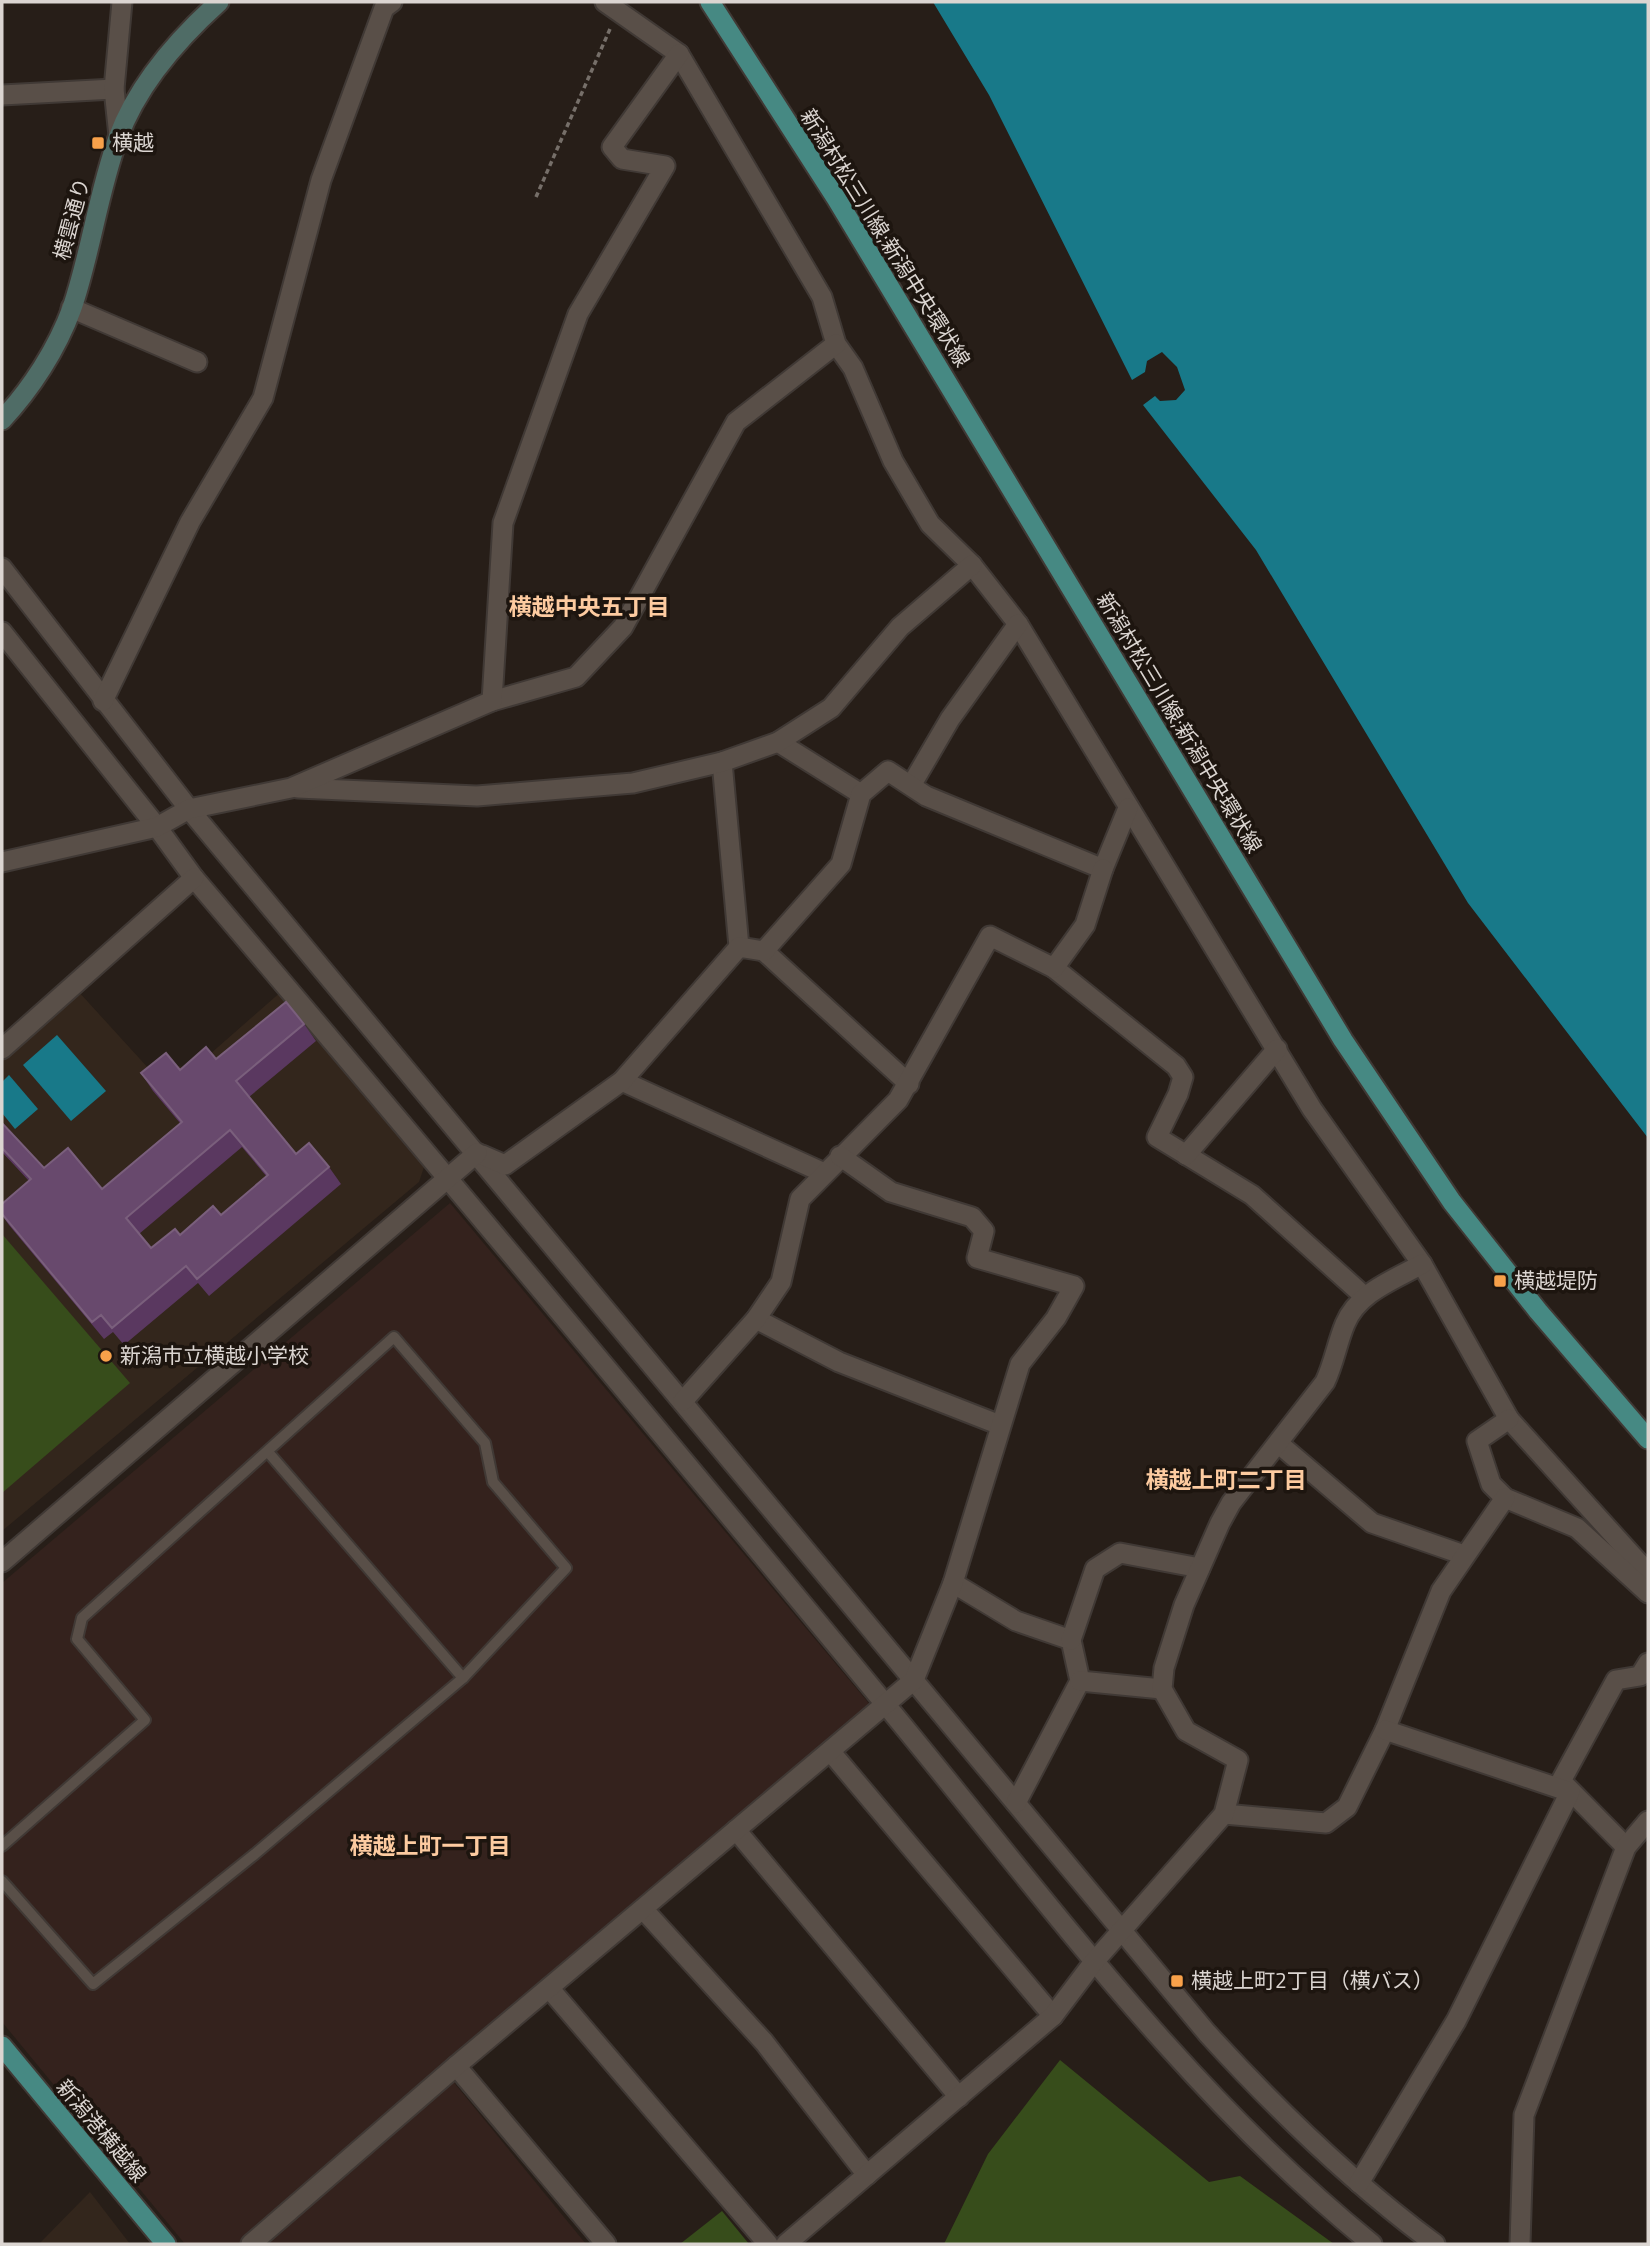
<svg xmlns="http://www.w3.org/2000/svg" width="1650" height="2246" viewBox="0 0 1650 2246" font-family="'Titillium Web','Noto Sans JP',sans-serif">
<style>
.built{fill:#33261c}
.industrial{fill:#34221d}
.green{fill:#374d1b}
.water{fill:#187989}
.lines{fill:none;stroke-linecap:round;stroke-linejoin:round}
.service-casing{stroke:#403935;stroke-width:14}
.minor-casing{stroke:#403935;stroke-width:23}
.tertiary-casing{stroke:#403935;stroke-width:23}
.secondary-casing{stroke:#403935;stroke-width:23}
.primary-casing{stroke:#403935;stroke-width:23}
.path{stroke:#766f69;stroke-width:3.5;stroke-dasharray:5 3.5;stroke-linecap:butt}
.service{stroke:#594f48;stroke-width:10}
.minor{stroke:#594f48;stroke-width:19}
.tertiary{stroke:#594f48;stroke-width:19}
.secondary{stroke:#4f6c66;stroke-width:19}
.primary{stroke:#468983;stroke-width:19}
.wall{fill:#5a3860;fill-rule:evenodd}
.building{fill:#68496d;stroke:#7a5f7c;stroke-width:2;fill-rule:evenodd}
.poi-dot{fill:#f8a14a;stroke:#1d150f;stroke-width:2.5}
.labels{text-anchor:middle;stroke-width:7;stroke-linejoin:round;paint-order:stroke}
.poi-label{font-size:21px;fill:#dbd5d1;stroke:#1d150f;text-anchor:start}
.street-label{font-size:21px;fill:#dbd5d1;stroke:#1d150f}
.neighbourhood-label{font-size:23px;font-weight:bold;fill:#fdcba0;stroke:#1d150f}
</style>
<rect width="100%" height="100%" fill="#271e18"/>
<!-- built -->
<g class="built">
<path d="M283,990L426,1161L419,1182L2,1531V1058L78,991L150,1070L169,1064L193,1069Z"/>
<path d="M90,2192L130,2244H39Z"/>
</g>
<!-- industrial -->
<path class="industrial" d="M450,1203L872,1707L442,2068L586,2244H185L2,2022V1583Z"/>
<!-- green -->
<g class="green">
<path d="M2,1234L130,1383L2,1493Z"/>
<path d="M1060,2060L1209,2182L1240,2176L1334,2244H944L988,2154Z"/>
<path d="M722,2211L749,2244H680Z"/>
</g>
<!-- water -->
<g class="water">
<path d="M933,2H1648V1138L1468,903L1256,550L1143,405L1155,396L1160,401L1176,400L1185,390L1177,367L1162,352L1147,361L1145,372L1132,380L989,95Z"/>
<path d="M57,1035L106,1091L71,1121L23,1065Z"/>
<path d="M9,1075L38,1109L15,1129L2,1113V1082Z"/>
</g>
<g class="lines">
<!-- service casing -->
<g class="service-casing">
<g id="service">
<path d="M268,1452L463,1678"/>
<path d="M2,1846L145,1720L77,1639L82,1618L394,1337L485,1443L493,1482L566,1568L463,1678L255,1854L93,1984L2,1881"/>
</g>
</g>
<!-- minor casing -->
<g class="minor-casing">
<g id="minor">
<path d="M605,2L679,54L822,297L836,344L853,368L893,461L930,524L972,565L1018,624L1312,1109L1422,1264L1509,1419L1648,1573"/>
<path d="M2,95L114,89"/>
<path d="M119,136L114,89L122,2"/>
<path d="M71,308L197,362"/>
<path d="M2,568L189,809L1207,2033C1277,2110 1351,2182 1435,2244"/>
<path d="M2,632L157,827L194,878C425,1150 654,1424 881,1699C1038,1888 1180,2088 1372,2244"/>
<path d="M103,701L190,522L263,398L321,180L384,8L392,2"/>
<path d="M492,701L576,677L623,627L736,422L836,344"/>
<path d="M778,742L861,794"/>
<path d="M722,762L739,947"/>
<path d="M912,784L950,719L1018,624"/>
<path d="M298,788L477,796L633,783L722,762L778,742L831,708L900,627L972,565"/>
<path d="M2,862L157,827L189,809L291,788L492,701L503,523L578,314L665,166L622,159L612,147L679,54"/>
<path d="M764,951L909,1084"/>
<path d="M1054,968L1176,1066L1183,1077L1178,1094L1157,1137L1252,1195L1364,1296"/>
<path d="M2,1049L194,878"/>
<path d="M622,1081L824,1173"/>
<path d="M482,1155L505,1165L622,1081L739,947L764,951L841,864L861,794L888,771L926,796L1103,869L1128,808"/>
<path d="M1186,1155L1277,1049"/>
<path d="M756,1319L839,1362L1000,1425"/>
<path d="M683,1401L756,1319L781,1282L800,1199L898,1100L990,936L1054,968L1085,925L1103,869"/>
<path d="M1509,1419L1477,1441L1491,1484L1505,1498L1577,1528L1648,1593"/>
<path d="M1278,1443L1372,1523L1464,1555"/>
<path d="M953,1583L1016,1621L1071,1640L1080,1681L1016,1803"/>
<path d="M1071,1640L1095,1569L1120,1553L1200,1568"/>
<path d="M1080,1681L1162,1689"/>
<path d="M830,1751L1053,2016"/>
<path d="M1224,1814L1326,1823L1347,1807L1385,1730L1441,1591L1505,1498"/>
<path d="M736,1830L959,2097"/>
<path d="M1626,1847L1561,1781L1616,1680L1640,1676L1648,1663"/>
<path d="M643,1909L764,2042L867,2175"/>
<path d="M549,1988L768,2244"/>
<path d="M456,2066L606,2244"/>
<path d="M1359,2183L1456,2021L1570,1792L1385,1730"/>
<path d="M251,2244L456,2066L914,1680L953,1583L1020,1364L1056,1318L1074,1286L977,1258L984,1231L972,1217L891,1192L840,1156"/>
<path d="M786,2244L1053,2016L1093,1963L1224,1814L1238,1760L1186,1731L1162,1689L1164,1668L1184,1605L1220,1523L1231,1503L1325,1382C1334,1363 1337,1343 1345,1324C1358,1292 1394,1280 1422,1264"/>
<path d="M1520,2244L1524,2115L1626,1847L1648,1821"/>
</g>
</g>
<!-- tertiary casing -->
<g class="tertiary-casing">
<path id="tertiary" d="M2,1562L477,1153"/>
</g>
<!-- secondary casing -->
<g class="secondary-casing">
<path id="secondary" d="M2,420C31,389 57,349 72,308C91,252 98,193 118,138C137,86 179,38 219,2"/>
</g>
<!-- primary casing -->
<g class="primary-casing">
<g id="primary">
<path d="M710,2L836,198L1343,1040L1452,1202L1538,1311L1648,1439"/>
<path d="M2,2046L166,2244"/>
</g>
</g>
<!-- path -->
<path class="path" d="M536,197L610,29"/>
<!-- service -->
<use href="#service" class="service"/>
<!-- minor -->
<use href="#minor" class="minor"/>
<!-- tertiary -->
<use href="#tertiary" class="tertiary"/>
<!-- secondary -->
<use href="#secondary" class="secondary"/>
<!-- primary -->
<use href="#primary" class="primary"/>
</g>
<!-- wall -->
<path class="wall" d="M304,1024L316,1041L249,1097L296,1154L329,1167L341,1184L209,1296L198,1283L124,1345L113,1332L104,1339L9,1225L2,1215V1204L29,1181L2,1152V1123L44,1168L102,1189L180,1123L153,1091L141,1073L180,1070L216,1059ZM242,1147L267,1177L221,1215L151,1248L139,1234Z"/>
<!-- building -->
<path class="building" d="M286,1002L304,1024L236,1081L296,1154L309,1143L329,1167L197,1279L186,1266L112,1328L101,1315L92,1322L2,1214V1204L31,1179L2,1148V1123L44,1168L68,1148L102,1189L182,1122L141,1073L166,1053L180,1070L206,1047L216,1059ZM230,1130L268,1175L221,1215L213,1206L180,1235L175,1229L151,1248L126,1218Z"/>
<!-- markers -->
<g class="poi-dot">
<rect x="91" y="136" width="14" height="14" rx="3.5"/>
<rect x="1493" y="1274" width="14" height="14" rx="3.5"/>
<circle cx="106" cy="1356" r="7"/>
<rect x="1170" y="1974" width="14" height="14" rx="3.5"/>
</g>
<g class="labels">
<!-- poi labels -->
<g class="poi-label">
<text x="112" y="150">横越</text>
<text x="1514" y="1288">横越堤防</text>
<text x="120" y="1363">新潟市立横越小学校</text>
<text x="1191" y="1988">横越上町2丁目（横バス）</text>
</g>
<!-- street labels -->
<g class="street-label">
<text transform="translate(72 219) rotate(-75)" y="7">横雲通り</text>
<text transform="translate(885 238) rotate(58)" y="7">新潟村松三川線;新潟中央環状線</text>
<text transform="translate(1179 723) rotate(59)" y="7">新潟村松三川線;新潟中央環状線</text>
<text transform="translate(101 2131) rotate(50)" y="7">新潟港横越線</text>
</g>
<!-- neighbourhood labels -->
<g class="neighbourhood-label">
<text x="589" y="615">横越中央五丁目</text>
<text x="1226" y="1488">横越上町二丁目</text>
<text x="430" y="1854">横越上町一丁目</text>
</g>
</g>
<!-- border -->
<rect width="1650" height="2246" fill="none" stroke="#dbd5d1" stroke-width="7"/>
</svg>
